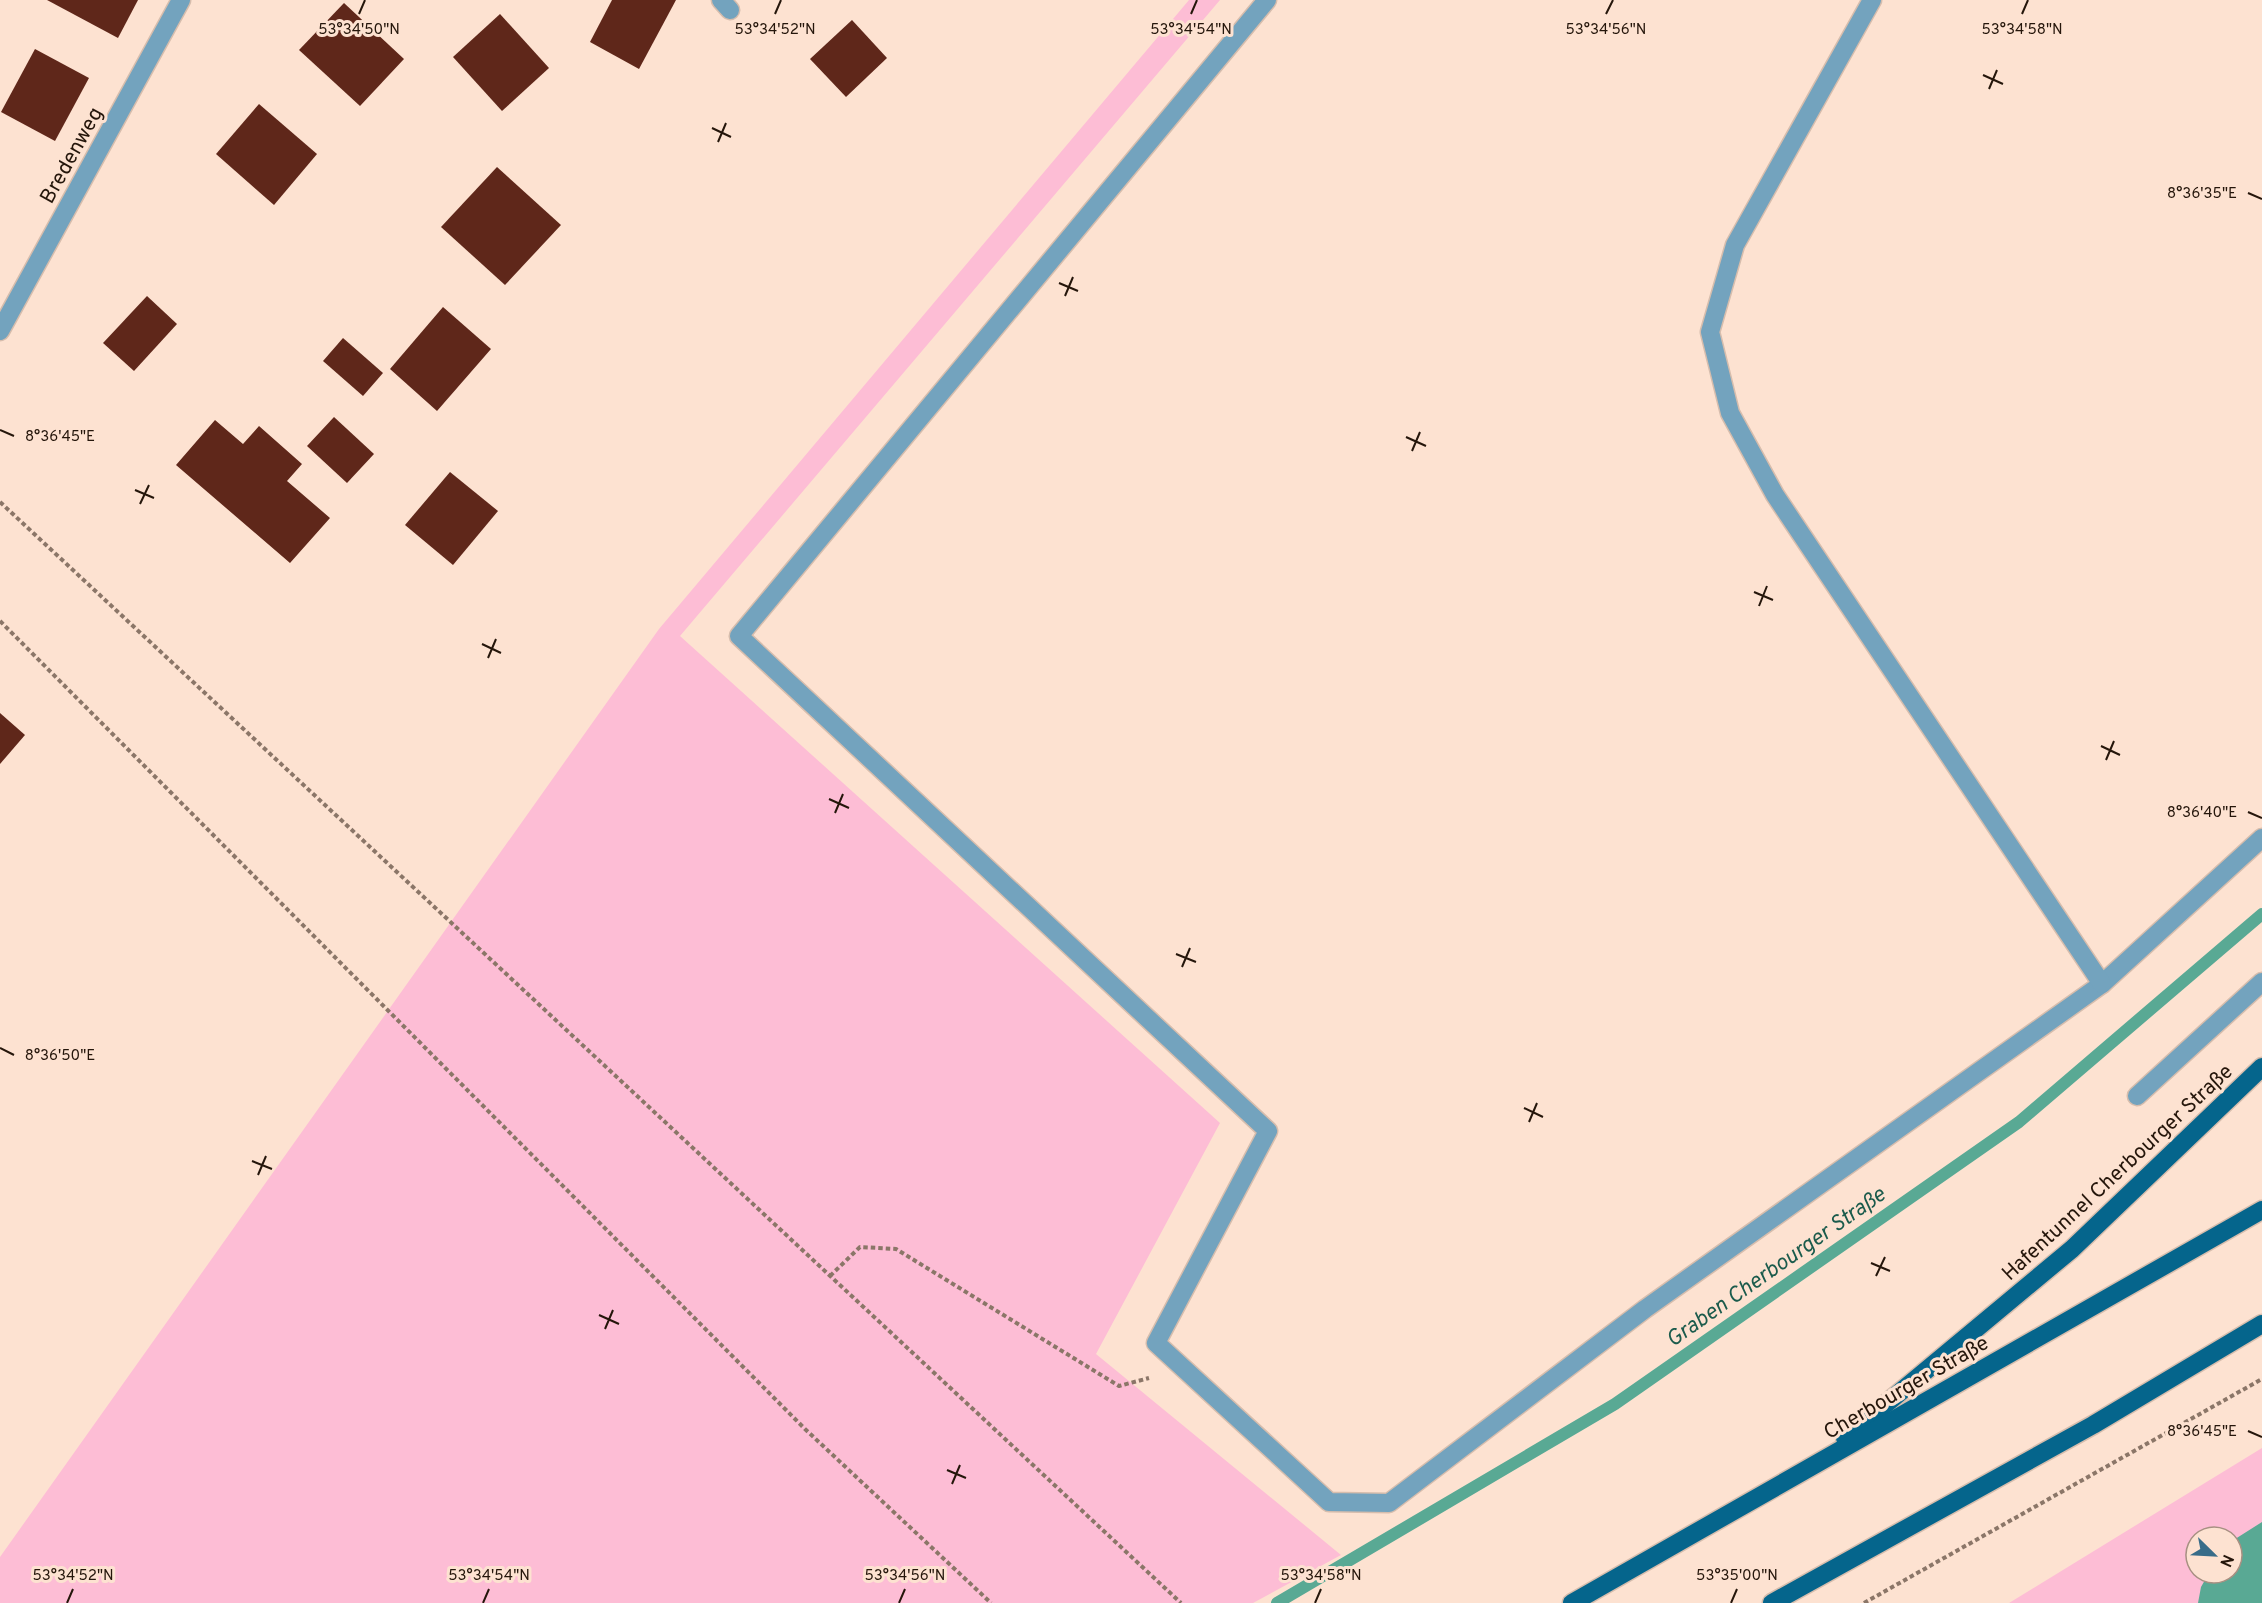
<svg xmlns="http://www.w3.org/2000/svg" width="2262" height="1603" viewBox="0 0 2262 1603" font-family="Overpass,sans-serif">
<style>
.green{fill:#fdbdd5;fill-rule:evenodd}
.water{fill:#59a994}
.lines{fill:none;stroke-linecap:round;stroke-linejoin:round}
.stream{stroke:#59a994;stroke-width:12}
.building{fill:#5f271a}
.lane-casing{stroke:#d6bdad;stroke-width:21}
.street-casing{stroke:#d6bdad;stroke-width:21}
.primary-casing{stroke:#d6bdad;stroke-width:21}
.path{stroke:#8b7668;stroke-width:4;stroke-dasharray:4.5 3;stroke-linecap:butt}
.lane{stroke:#73a3be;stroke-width:18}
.street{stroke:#73a3be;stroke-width:18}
.primary{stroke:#05658c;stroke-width:18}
.ticks{fill:none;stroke:#25160b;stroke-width:2}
.labels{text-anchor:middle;stroke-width:6;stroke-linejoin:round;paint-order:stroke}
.street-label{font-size:21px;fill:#25160b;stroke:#fde2d1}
.water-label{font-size:22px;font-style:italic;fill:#1b5b4c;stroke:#fde2d1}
.ticks-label{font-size:15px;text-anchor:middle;fill:#25160b;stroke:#fde2d1;stroke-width:6;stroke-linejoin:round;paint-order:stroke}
</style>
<rect width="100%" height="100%" fill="#fde2d1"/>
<!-- green -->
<g class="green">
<path d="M1189,0H1220L680,636L1220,1123L1096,1354L1341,1555L1253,1603H0V1557L659,629Z"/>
<path d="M2262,1448V1603H2009ZM2196,1537H2232V1573H2196Z"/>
</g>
<!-- water -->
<path class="water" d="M2262,1522V1603H2198L2201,1587L2209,1573H2232V1541Z"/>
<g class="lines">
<!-- stream -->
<path class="stream" d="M1277,1603L1615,1404L2019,1122L2262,914"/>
</g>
<!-- building -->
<g class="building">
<path d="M47,0H138L118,38Z"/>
<path d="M612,0H676L639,69L590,42Z"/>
<path d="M344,3L404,59L360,106L299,50Z"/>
<path d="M500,14L549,68L502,111L453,57Z"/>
<path d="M852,20L887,58L846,97L810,59Z"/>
<path d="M35,49L89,78L55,141L1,112Z"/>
<path d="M259,104L317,154L274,205L216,154Z"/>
<path d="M497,167L561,225L505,285L441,227Z"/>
<path d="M147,296L177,324L134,371L103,343Z"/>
<path d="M443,307L491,349L437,411L390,369Z"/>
<path d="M343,338L383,373L363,396L323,361Z"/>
<path d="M334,417L374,454L347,483L307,446Z"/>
<path d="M215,420L243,444L259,426L302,464L287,481L330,518L290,563L176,465Z"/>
<path d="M450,472L498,511L453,565L405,525Z"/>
<path d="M0,713L25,735L0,764Z"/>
</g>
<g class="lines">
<!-- lane casing -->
<g class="lane-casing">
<g id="lane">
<path d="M721,0L730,10"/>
<path d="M1267,0L739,636L1268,1131L1156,1343L1329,1502L1389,1503L1645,1309L2102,984L2262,838"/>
<path d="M1872,0L1735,245L1710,332L1730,413L1775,495L2102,984"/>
<path d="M2137,1096L2262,982"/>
</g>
</g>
<!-- street casing -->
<g class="street-casing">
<path id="street" d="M0,331L181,0"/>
</g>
<!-- primary casing -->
<g class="primary-casing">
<g id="primary">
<path d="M1845,1438L2072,1249L2262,1067"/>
<path d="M1572,1603L2262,1210"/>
<path d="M1772,1603L2093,1425L2262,1324"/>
</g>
</g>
<!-- path -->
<g class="path">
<path d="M0,502L1181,1603"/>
<path d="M0,621L805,1429L991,1603"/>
<path d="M830,1276L860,1247L896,1249L1119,1386L1149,1378"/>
<path d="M1864,1603L2262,1379"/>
</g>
<!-- lane -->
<use href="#lane" class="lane"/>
<!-- street -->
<use href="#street" class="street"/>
<!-- primary -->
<use href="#primary" class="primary"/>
</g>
<!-- ticks -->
<path class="ticks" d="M359,14L365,0M775,14L781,0M1191,14L1197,0M1606,14L1613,0M2022,14L2028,0M1983,75L2003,84M1989,89L1997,70M712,128L731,137M718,142L726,123M2248,193L2262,199M1059,283L1078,291M1065,296L1073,277M0,430L14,436M1406,437L1426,446M1412,451L1420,432M135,490L154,498M140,504L149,485M1754,592L1773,600M1759,606L1767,586M482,644L501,653M488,658L496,639M2101,746L2120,755M2106,760L2114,741M829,799L849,808M2248,812L2262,818M835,813L843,794M1176,954L1196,962M1182,967L1190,948M0,1048L14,1055M1524,1108L1543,1117M1529,1122L1537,1103M252,1161L272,1169M258,1175L266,1156M1871,1263L1890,1271M1876,1276L1885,1257M599,1315L619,1324M605,1329L613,1310M2248,1431L2262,1437M947,1470L966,1478M952,1484L960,1465M67,1603L73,1589M483,1603L489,1589M899,1603L905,1589M1315,1603L1321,1589M1731,1603L1737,1589"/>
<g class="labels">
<!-- street labels -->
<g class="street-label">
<text transform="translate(71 155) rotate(-61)" y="7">Bredenweg</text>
<text transform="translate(2117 1172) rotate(-43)" y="7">Hafentunnel Cherbourger Straße</text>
<text transform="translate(1906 1387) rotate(-30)" y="7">Cherbourger Straße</text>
</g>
<!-- water labels -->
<g class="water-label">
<text transform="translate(1775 1266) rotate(-35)" y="8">Graben Cherbourger Straße</text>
</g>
</g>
<g class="ticks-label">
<text x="359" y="34">53°34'50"N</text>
<text x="775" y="34">53°34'52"N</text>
<text x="1191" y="34">53°34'54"N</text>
<text x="1606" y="34">53°34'56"N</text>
<text x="2022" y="34">53°34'58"N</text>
<text x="2202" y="198">8°36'35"E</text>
<text x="60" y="441">8°36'45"E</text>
<text x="2202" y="817">8°36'40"E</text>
<text x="60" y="1060">8°36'50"E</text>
<text x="2202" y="1436">8°36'45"E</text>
<text x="73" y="1580">53°34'52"N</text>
<text x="489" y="1580">53°34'54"N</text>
<text x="905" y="1580">53°34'56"N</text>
<text x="1321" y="1580">53°34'58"N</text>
<text x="1737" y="1580">53°35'00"N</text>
</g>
<!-- north arrow -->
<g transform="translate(2214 1555) rotate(114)"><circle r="28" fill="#fde2d1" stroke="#a79082" stroke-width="1.5"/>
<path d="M0-4.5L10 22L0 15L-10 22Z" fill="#386c89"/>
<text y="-9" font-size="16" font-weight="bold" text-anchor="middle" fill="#25160b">N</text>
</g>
</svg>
